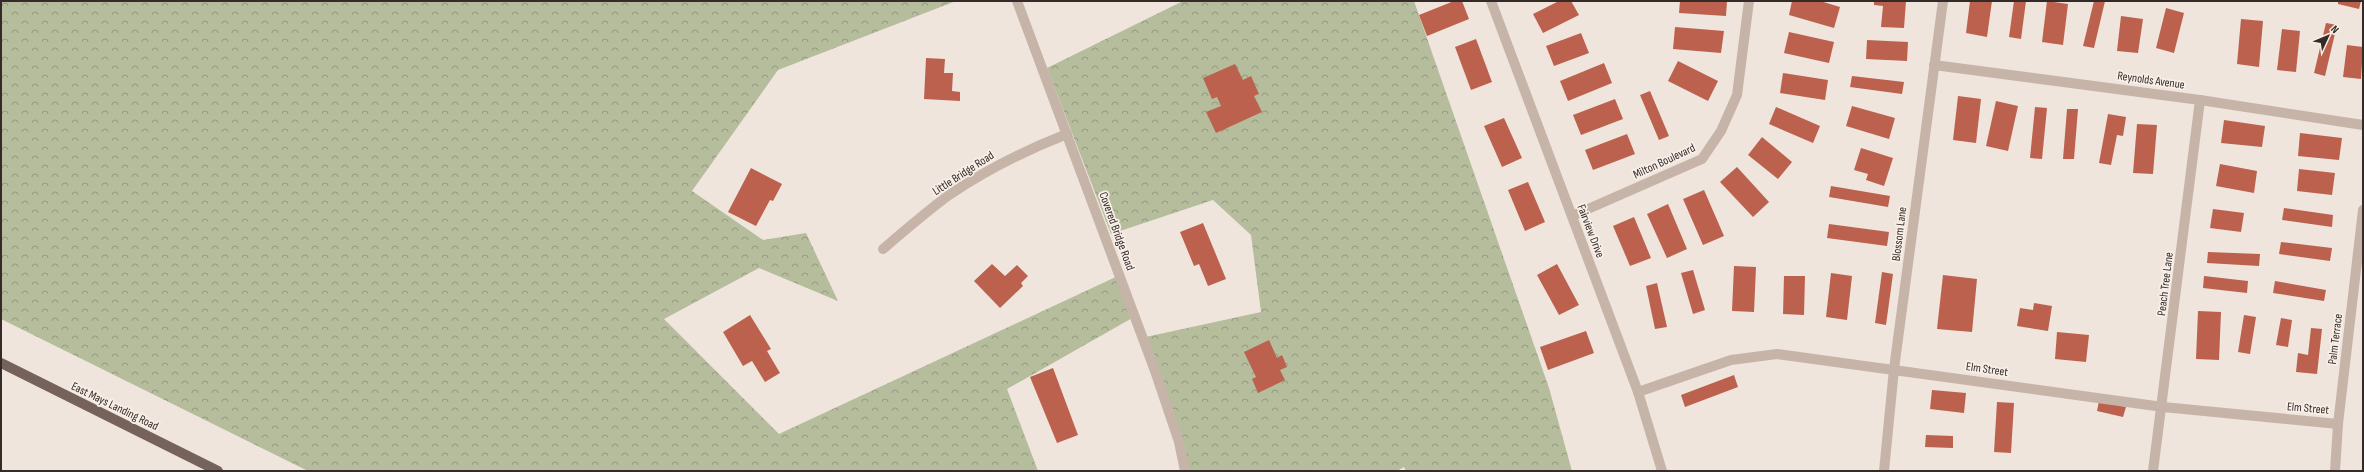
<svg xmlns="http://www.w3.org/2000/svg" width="2364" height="472" viewBox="0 0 2364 472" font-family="'Sofia Sans Condensed',sans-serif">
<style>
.forest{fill:url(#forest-crowns)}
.building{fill:#bc614e}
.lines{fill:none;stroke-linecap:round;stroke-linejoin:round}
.street{stroke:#c7b4a9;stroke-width:10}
.primary{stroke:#75625b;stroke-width:10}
.labels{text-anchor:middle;stroke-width:3.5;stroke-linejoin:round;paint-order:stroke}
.street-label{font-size:12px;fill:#342b28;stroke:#f8efe8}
</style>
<defs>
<pattern id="forest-crowns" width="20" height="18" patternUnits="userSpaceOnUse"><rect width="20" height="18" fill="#b5bd9d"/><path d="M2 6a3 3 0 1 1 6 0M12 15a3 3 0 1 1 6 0" fill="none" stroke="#949a80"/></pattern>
</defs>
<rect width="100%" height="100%" fill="#f0e5dc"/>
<!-- forest -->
<g class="forest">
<path d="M1,1H956L778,70L692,191L763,240L806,233L838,301L759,268L664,319L779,434L1120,275L1134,317L1007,389L1038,471H308L1,319Z"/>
<path d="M1183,1H1414L1549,388L1572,471H1406L1404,467L1397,471H1186L1141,338L1261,312L1251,235L1213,200L1111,234L1047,68Z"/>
</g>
<!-- building -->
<g class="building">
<path d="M1454,1H1462L1469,19L1427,36L1419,15Z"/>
<path d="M1559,1H1571L1579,15L1543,33L1533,14Z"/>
<path d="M1680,1H1727L1726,16L1679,13Z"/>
<path d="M1792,1H1820L1840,7L1834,28L1789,15Z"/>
<path d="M1874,1H1906L1904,28L1881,27L1883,6L1874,5Z"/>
<path d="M1970,1H1992L1987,37L1966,33Z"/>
<path d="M2014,1H2026L2021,39L2009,37Z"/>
<path d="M2047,1L2068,4L2063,45L2042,42Z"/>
<path d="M2094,1H2105L2094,48L2083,46Z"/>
<path d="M2338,1H2361L2359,9L2338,4Z"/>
<path d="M2166,8L2184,13L2174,53L2156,48Z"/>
<path d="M2121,16L2143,19L2138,53L2117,51Z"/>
<path d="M2241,19L2263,21L2259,67L2237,64Z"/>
<path d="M2326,23L2337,25L2325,76L2314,73Z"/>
<path d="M1675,27L1724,31L1721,53L1673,49Z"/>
<path d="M2282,29L2300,31L2296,72L2277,70Z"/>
<path d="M1789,32L1834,42L1829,63L1784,53Z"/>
<path d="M1581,33L1589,53L1554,66L1546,46Z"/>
<path d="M1476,39L1492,82L1471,90L1455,47Z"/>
<path d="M1867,40L1908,42L1907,61L1866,59Z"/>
<path d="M2347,45L2363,47L2361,79L2343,77Z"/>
<path d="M926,58L945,59L944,73H953L952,91L960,92V101L924,99Z"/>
<path d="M1678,61L1718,81L1708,101L1668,81Z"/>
<path d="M1604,63L1612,83L1568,101L1560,81Z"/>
<path d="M1235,64L1243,80L1251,76L1259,94L1254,96L1262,112L1216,133L1206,112L1221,106L1217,97L1212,99L1203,78Z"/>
<path d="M1783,73L1828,80L1825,100L1780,93Z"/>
<path d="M1852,76L1904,82L1902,94L1850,87Z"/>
<path d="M1650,91L1669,136L1659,140L1640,95Z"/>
<path d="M1958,96L1981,99L1976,143L1953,140Z"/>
<path d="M1615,99L1623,119L1581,135L1573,115Z"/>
<path d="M1996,101L2018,106L2008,151L1986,146Z"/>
<path d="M1852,106L1895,118L1889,139L1846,126Z"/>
<path d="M1776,107L1820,126L1813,143L1769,124Z"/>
<path d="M2035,107L2047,108L2042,159L2030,158Z"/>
<path d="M2067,109H2078L2074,159H2063Z"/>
<path d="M2108,114L2126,117L2123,136L2117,135L2111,165L2099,163Z"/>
<path d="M1504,118L1522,158L1502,167L1484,126Z"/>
<path d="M2224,120L2265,126L2262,147L2221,143Z"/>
<path d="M2137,124L2157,125L2153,174L2133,173Z"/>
<path d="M2300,133L2342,138L2339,160L2298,156Z"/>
<path d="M1627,134L1635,154L1593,170L1585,150Z"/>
<path d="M1762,137L1792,162L1778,179L1748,155Z"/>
<path d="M1861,148L1893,158L1884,186L1866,180L1868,174L1854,170Z"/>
<path d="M2220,164L2257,171L2254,193L2216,186Z"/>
<path d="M1737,167L1769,202L1753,217L1720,182Z"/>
<path d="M751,168L782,184L773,201L770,200L756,226L728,212Z"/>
<path d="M2299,169L2335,173L2332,195L2297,191Z"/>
<path d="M1528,182L1545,222L1525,231L1508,190Z"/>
<path d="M1831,186L1890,196L1888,207L1829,197Z"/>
<path d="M1704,190L1724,236L1703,245L1683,199Z"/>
<path d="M1668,204L1687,249L1667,258L1647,214Z"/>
<path d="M2284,208L2333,215L2332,227L2282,220Z"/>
<path d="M2213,209L2244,213L2241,232L2210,228Z"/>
<path d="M1634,217L1651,258L1630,266L1613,226Z"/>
<path d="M1203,223L1226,279L1208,286L1199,264L1194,266L1180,232Z"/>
<path d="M1829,224L1889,232L1887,246L1827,238Z"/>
<path d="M2281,242L2332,248L2330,261L2279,254Z"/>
<path d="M2208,252L2260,254L2259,266L2207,263Z"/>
<path d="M992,264L1005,276L1017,265L1028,276L1021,283L1023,286L1000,308L974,281Z"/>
<path d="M1557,264L1579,305L1559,315L1537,275Z"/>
<path d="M1734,266L1756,267L1754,312L1732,311Z"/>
<path d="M1693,270L1705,310L1693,314L1681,273Z"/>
<path d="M1882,272L1893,274L1886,325L1875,323Z"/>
<path d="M1831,273L1852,276L1847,320L1826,317Z"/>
<path d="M1943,275L1977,279L1972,332L1937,329Z"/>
<path d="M1784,276H1805L1804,315L1783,314Z"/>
<path d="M2204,276L2248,281L2247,293L2203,288Z"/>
<path d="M2275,281L2326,290L2324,301L2273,293Z"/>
<path d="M1657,283L1667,327L1655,329L1646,286Z"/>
<path d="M2034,303L2052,306L2048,331L2017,326L2020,308L2033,310Z"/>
<path d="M2198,311L2221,312L2219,360L2196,359Z"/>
<path d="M750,315L771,349L767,351L780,373L765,382L752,361L743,366L723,332Z"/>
<path d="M2244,315L2256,317L2250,354L2238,352Z"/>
<path d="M2281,318L2292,320L2288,347L2276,345Z"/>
<path d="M2311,328L2322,329L2317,374L2296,372L2298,353L2308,355Z"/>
<path d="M1586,331L1594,353L1548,370L1540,347Z"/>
<path d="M2057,332L2089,335L2086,362L2055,359Z"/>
<path d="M1269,340L1277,358L1282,355L1287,367L1280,370L1285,380L1258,393L1252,379L1256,377L1244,352Z"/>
<path d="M1053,368L1078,435L1057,443L1030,377Z"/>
<path d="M1734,375L1738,387L1685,407L1681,395Z"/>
<path d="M1932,390L1966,393L1964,413L1930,409Z"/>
<path d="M2099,401L2126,407L2123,417L2097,411Z"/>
<path d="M1997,402L2014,403L2011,453L1994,452Z"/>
<path d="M1926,435L1953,436V448L1925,447Z"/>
</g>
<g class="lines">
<!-- street -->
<g class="street">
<path d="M1017,1L1155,371L1179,442L1185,471"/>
<path d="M1491,1L1638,392L1662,471"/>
<path d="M1934,65L2200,100L2363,125"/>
<path d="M1572,216L1702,159L1721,131L1737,95L1749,1"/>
<path d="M883,249C904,231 926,212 949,195C986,170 1026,150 1067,134"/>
<path d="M1638,392L1731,360L1777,354L2163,407L2338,424"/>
<path d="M1884,471L1894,369L1943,1"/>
<path d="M2153,471L2200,100"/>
<path d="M2335,471L2338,424L2363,210"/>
</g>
<!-- primary -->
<path class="primary" d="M1,363L218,471"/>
</g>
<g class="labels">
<!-- street labels -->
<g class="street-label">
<text transform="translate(2151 80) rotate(8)" y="4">Reynolds Avenue</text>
<text transform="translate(1664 161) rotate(-25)" y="4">Milton Boulevard</text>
<text transform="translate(963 173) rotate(-33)" y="4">Little Bridge Road</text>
<text transform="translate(1117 231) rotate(70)" y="4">Covered Bridge Road</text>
<text transform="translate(1591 231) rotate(69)" y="4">Fairview Drive</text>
<text transform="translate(1899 234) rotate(-83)" y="4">Blossom Lane</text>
<text transform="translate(2165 284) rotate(-83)" y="4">Peach Tree Lane</text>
<text transform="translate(2335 339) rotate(-83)" y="4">Palm Terrace</text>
<text transform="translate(1987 369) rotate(8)" y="4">Elm Street</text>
<text transform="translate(115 406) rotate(26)" y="4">East Mays Landing Road</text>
<text transform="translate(2308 408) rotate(5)" y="4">Elm Street</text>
</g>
</g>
<!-- border -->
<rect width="2364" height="472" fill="none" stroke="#342b28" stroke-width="4"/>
<!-- north arrow -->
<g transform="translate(2328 36) rotate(46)" stroke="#f8efe8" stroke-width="3" paint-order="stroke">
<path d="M0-3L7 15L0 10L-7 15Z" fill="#342b28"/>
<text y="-6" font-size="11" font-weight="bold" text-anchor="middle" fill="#342b28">N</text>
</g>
</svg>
